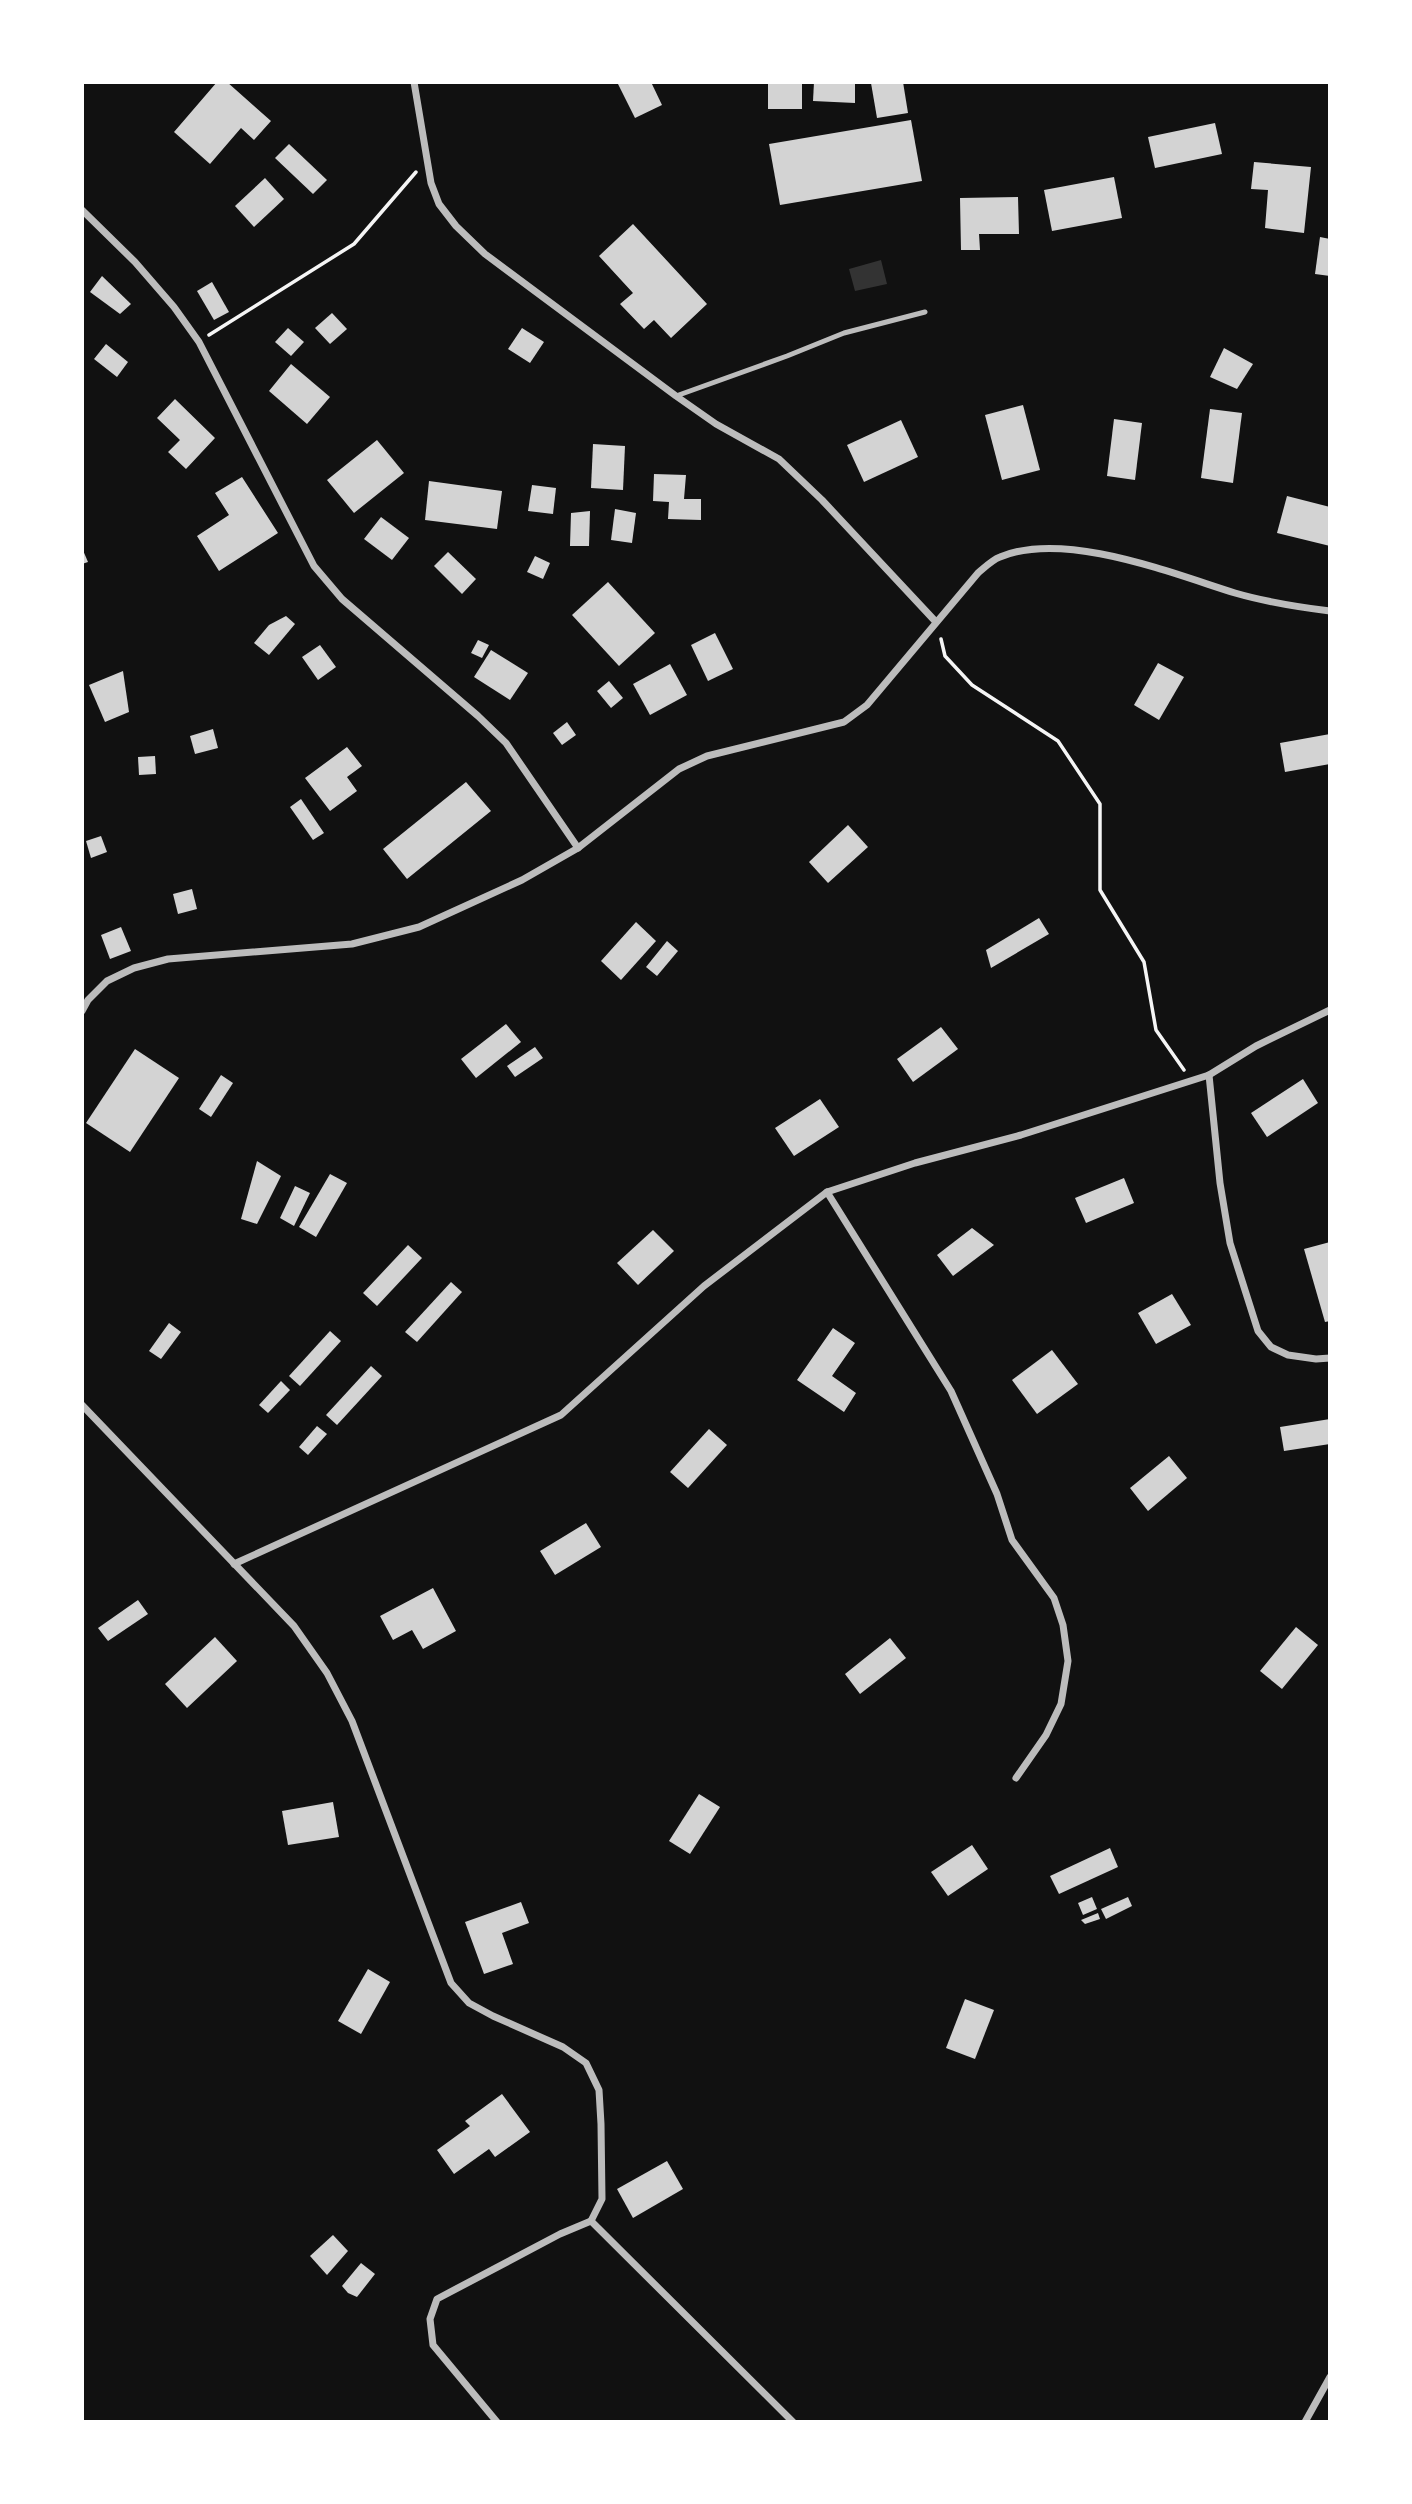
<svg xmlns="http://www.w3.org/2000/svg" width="1412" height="2504" viewBox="0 0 1412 2504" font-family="Montserrat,sans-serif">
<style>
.water{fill:#333}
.building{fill:#d3d3d3}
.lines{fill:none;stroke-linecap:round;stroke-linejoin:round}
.path{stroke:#f5f5f5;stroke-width:3.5}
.service{stroke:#bcbcbc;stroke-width:5}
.minor{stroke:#bcbcbc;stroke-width:7}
</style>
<rect width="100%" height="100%" fill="#111"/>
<!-- water -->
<path class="water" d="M881,260L887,284L855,291L849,269Z"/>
<!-- building -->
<g class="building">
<path d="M217,82H227L271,121L254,140L241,128L210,164L174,132Z"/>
<path d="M617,82H651L662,105L635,118Z"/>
<rect x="768" y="82" width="34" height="27"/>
<path d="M814,82H855V103L813,101Z"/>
<path d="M903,82L908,113L877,118L871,83Z"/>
<path d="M911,120L922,181L780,205L769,144Z"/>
<path d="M1215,123L1222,154L1155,168L1148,137Z"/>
<path d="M289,144L327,180L313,194L275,158Z"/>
<path d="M1254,162L1311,167L1304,233L1265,228L1268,190L1251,189Z"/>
<path d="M1114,177L1122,218L1052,231L1044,190Z"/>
<path d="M265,178L284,199L254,227L235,206Z"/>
<path d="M1018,197L1019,234H979L980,250H961L960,198Z"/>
<path d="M633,224L707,304L671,338L654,320L644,329L620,304L633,293L599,256Z"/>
<path d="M1320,237L1330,239V276L1315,274Z"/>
<path d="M102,276L131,304L120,314L90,292Z"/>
<path d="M212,282L229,312L214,320L197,291Z"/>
<path d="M332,313L347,329L330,344L315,328Z"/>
<path d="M288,328L304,342L291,356L275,342Z"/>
<path d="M522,328L544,342L530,363L508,349Z"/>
<path d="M106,344L128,362L117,377L94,359Z"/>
<path d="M1224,348L1253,364L1237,389L1210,377Z"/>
<path d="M291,364L330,397L307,424L269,391Z"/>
<path d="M175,399L215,438L186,469L168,452L180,440L157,418Z"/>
<path d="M1023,405L1040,470L1002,480L985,415Z"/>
<path d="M1210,409L1242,413L1233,483L1201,478Z"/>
<path d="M1114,419L1142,423L1135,480L1107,476Z"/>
<path d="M901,420L918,457L864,482L847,445Z"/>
<path d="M377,440L404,473L354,513L327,480Z"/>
<path d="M593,444L625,446L623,490L591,488Z"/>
<path d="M654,474L686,475L684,499H701V520L668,519L669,502L653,501Z"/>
<path d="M242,477L278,533L219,571L197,536L229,515L215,493Z"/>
<path d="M429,481L502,491L497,529L425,520Z"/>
<path d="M532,485L556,488L553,514L528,511Z"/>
<path d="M1287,496L1330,507V546L1277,533Z"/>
<path d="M615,509L636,513L632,543L611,540Z"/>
<path d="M590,511L589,546H570L571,513Z"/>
<path d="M381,517L409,538L392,560L364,539Z"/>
<path d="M82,548L88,562L82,564Z"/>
<path d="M448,552L476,579L462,594L434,566Z"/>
<path d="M535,556L550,563L543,579L527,572Z"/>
<path d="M608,582L655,633L619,666L572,615Z"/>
<path d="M286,616L295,624L269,655L254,643L269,625Z"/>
<path d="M715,633L733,669L708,681L691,645Z"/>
<path d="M478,640L489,645L482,658L471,653Z"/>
<path d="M320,645L336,667L318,680L302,657Z"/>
<path d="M491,650L528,673L510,700L474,677Z"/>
<path d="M1158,663L1184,677L1159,720L1134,705Z"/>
<path d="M670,664L687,695L650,715L633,684Z"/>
<path d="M123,671L129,712L105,722L89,685Z"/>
<path d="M609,681L623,698L611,708L597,691Z"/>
<path d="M567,722L576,735L562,745L553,733Z"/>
<path d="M213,729L218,748L195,754L190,736Z"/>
<path d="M1330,734V764L1285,772L1280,743Z"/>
<path d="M347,747L362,766L347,777L357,791L330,811L305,778Z"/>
<path d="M155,756L156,774L139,775L138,757Z"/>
<path d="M466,782L491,811L407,879L383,849Z"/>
<path d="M301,799L324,833L313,840L290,807Z"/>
<path d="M848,825L868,847L828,883L809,862Z"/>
<path d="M101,836L107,852L91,858L86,841Z"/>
<path d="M192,889L197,909L178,914L173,894Z"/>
<path d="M1039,918L1049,934L991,968L986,950Z"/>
<path d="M636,922L656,941L621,980L601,961Z"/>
<path d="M121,927L131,951L110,959L101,935Z"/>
<path d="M667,941L678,951L657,976L646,967Z"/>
<path d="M506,1024L521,1042L476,1078L461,1059Z"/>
<path d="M941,1027L958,1049L913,1082L897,1059Z"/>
<path d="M535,1047L543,1058L515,1077L507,1066Z"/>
<path d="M135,1049L179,1078L130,1152L86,1123Z"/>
<path d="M221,1075L233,1083L211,1117L199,1109Z"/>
<path d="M1303,1079L1318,1103L1267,1137L1251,1113Z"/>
<path d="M820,1099L839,1127L794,1156L775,1128Z"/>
<path d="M257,1161L281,1176L257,1224L241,1219Z"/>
<path d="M330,1174L347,1183L316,1237L299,1227Z"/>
<path d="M1124,1178L1134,1203L1086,1223L1075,1198Z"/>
<path d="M295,1186L310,1193L294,1226L280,1218Z"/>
<path d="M972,1228L994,1245L953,1276L937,1255Z"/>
<path d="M653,1230L674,1251L638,1285L617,1263Z"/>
<path d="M1330,1242V1321L1325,1322L1304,1249Z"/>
<path d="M408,1245L422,1258L377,1306L363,1293Z"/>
<path d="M451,1282L462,1292L417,1342L405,1332Z"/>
<path d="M1172,1294L1191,1325L1156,1344L1138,1313Z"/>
<path d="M169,1323L181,1332L161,1359L149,1351Z"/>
<path d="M833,1328L855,1343L832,1376L856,1393L844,1412L797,1380Z"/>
<path d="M330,1331L341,1341L300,1386L289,1376Z"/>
<path d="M1052,1350L1078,1384L1037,1414L1012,1380Z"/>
<path d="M371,1366L382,1376L337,1425L326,1415Z"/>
<path d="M281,1381L290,1390L268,1413L259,1405Z"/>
<path d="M1330,1419V1444L1284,1451L1280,1427Z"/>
<path d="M317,1426L327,1434L308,1455L299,1447Z"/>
<path d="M709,1429L727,1445L688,1488L670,1472Z"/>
<path d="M1169,1456L1187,1478L1148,1511L1130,1488Z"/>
<path d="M586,1523L601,1547L555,1575L540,1551Z"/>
<path d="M433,1588L456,1631L423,1649L412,1630L393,1640L380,1616Z"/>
<path d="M138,1600L148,1614L108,1641L98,1628Z"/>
<path d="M1296,1627L1318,1645L1282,1689L1260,1671Z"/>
<path d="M215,1637L237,1661L187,1708L165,1684Z"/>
<path d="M890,1638L906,1658L860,1694L845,1674Z"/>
<path d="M699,1794L720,1807L690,1854L669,1841Z"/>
<path d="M333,1802L339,1837L288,1845L282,1811Z"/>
<path d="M972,1845L988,1869L948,1896L931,1872Z"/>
<path d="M1110,1848L1118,1867L1059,1894L1050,1876Z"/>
<path d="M1092,1897L1097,1909L1083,1915L1078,1903Z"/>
<path d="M1128,1897L1132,1906L1106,1919L1101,1909Z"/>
<path d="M521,1902L529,1923L502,1933L513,1964L484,1974L465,1922Z"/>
<path d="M1098,1913L1100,1919L1085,1924L1081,1920Z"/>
<path d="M368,1969L390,1982L361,2034L338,2021Z"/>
<path d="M965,1999L994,2010L975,2059L946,2048Z"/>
<path d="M502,2094L530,2132L495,2157L489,2149L454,2174L437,2150L470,2126L465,2121Z"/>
<path d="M667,2161L683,2189L633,2218L617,2189Z"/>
<path d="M333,2235L348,2251L327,2275L310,2256Z"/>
<path d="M361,2263L375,2274L357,2297L348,2293L342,2286Z"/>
</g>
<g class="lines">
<!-- path -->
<g class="path">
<path d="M209,335L354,244L416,172"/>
<path d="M941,639L945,656L972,685L1058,741L1100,804V890L1144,962L1156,1030L1184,1070"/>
</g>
<!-- service -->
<path class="service" d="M676,396L787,356L844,333L925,312"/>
<!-- minor -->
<g class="minor">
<path d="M414,82L431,183L439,204L456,226L485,254L676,396L716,424L779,459L822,500L936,622"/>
<path d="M82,210L135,262L174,307L199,342L314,566L342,599L478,716L506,743L578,848"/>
<path d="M82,1011L88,1000L107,981L134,968L168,959L352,944L419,927L522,880L578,848L679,769L707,756L844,722L867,705L978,573C985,567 992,560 1000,557C1064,530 1171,573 1235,593C1266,602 1298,607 1330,611"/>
<path d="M1209,1075L1220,1183L1230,1243L1258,1331L1271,1347L1288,1355L1316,1359L1330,1358"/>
<path d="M827,1192L951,1391L997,1494L1012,1540L1054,1598L1063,1625L1068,1661L1061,1704L1046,1735L1016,1778"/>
<path d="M82,1405L294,1626L327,1673L352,1721L451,1983L469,2003L493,2016L563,2047L586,2063L599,2090L601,2124L602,2199L591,2221L560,2234L437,2299L430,2319L433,2345L497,2422"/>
<path d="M234,1564L561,1415L704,1286L827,1192L915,1163L1021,1135L1209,1075L1256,1046L1330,1010"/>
<path d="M591,2221L793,2422"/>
<path d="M1305,2422L1330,2377"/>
</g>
</g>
<!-- border -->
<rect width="1412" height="2504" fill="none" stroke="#ffffff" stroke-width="168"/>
</svg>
